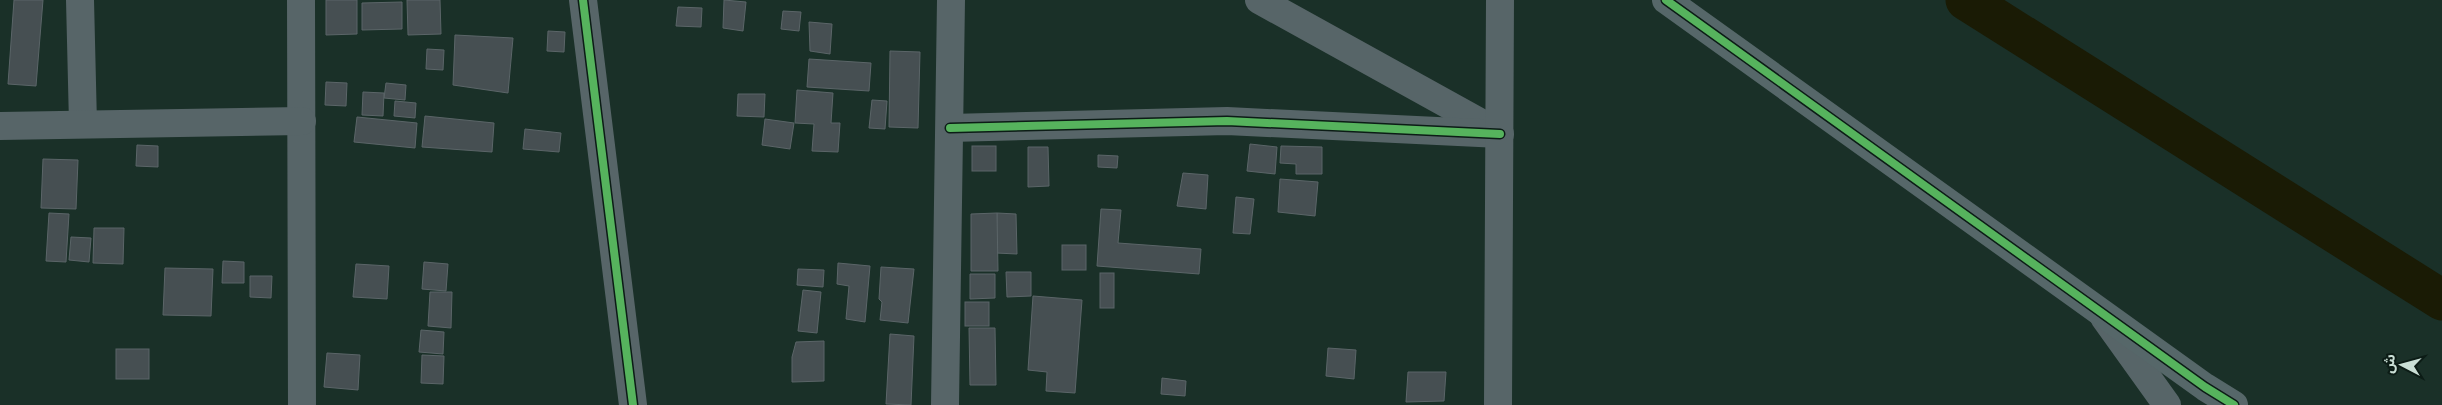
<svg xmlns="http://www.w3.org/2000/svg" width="2442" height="405" viewBox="0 0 2442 405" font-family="'IBM Plex Serif','Noto Sans Arabic',serif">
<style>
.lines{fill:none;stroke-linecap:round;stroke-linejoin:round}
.canal{stroke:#1a1b05;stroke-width:41}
.building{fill:#464f52;stroke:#5b6568}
.street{stroke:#576568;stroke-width:28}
.secondary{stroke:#566769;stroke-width:28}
.cycleway-casing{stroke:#0c1c16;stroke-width:11}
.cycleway{stroke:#56b35d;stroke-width:8}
</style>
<rect width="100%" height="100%" fill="#1a3028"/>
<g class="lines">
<!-- canal -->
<path class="canal" d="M1966,0L2442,300"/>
</g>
<!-- building -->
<g class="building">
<path d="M14,0H43L36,86L8,84Z"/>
<path d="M326,0H357V34L326,35Z"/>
<path d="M407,0H440L441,34L408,35Z"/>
<path d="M724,0L746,2L743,31L723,28Z"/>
<path d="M402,2V29L362,30V3Z"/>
<path d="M678,7L702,8L701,27L676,26Z"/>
<path d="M783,11L801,12L799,31L781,29Z"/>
<path d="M809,22L832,24L830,54L810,51Z"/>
<path d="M548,31L565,32L564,52L547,51Z"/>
<path d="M455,35L513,38L508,93L453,85Z"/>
<path d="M427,49L444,50L443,70L426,69Z"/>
<path d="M890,51L920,52L918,128L889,127Z"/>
<path d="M809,59L871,63L869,91L807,87Z"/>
<path d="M326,82L347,83L346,106L325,105Z"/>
<path d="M386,83L406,85L405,100L384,98Z"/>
<path d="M797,90L833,93L831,123H840L838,152L812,151L814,124L795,123Z"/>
<path d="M363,92L384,93L383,116L362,115Z"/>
<path d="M738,94H765L764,117L737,116Z"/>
<path d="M872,100L887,101L885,129L869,128Z"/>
<path d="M395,101L416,103L415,118L394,116Z"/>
<path d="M425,116L494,123L492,152L422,147Z"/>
<path d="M357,117L417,123L415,148L354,142Z"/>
<path d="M765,119L794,123L790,149L762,145Z"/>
<path d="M525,129L561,133L559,152L523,149Z"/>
<path d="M1250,144L1277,147L1275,174L1247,171Z"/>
<path d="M137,145L158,146V167L136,166Z"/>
<rect x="972" y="146" width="24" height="25"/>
<path d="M1281,146L1322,147V174H1296V164L1280,163Z"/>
<path d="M1028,147H1048L1049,186L1028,187Z"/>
<path d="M1098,155L1118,156L1117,168L1098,167Z"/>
<path d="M43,159L78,160L76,209L41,208Z"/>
<path d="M1183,173L1208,175L1206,209L1177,206Z"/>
<path d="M1280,179L1318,182L1315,216L1278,212Z"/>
<path d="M1236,197L1254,199L1250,234L1233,233Z"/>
<path d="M1101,209L1121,210L1118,243L1201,249L1199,274L1097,266Z"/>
<path d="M49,213L69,214L66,262L46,261Z"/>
<path d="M997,213L1016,214L1017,254L996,253Z"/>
<path d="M997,213L998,271H971V214Z"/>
<path d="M94,228H124L123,264L93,263Z"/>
<path d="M71,237L91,238L89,262L69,260Z"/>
<rect x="1062" y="245" width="24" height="25"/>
<path d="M223,261L244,262V283H222Z"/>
<path d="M424,262L448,264L446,291L422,289Z"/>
<path d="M838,263L870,266L865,322L846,319L849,286L837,284Z"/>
<path d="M356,264L389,266L387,299L353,297Z"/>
<path d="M881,267L914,269L908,323L880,320L882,302L879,299Z"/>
<path d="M165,268L213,269L211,316L163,315Z"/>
<path d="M798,269L824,270L823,287L797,285Z"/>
<path d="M1006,272H1031V296L1007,297Z"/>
<rect x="1100" y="273" width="14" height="35"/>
<path d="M970,274H995V298L970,299Z"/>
<path d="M250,276H272L271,298L250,297Z"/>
<path d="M803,290L821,292L817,333L798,331Z"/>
<path d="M430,292H452L451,328L428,326Z"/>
<path d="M1033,296L1082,300L1075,393L1046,391L1047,372L1028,370Z"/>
<rect x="965" y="302" width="24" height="24"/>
<path d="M969,328H995L996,385H970Z"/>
<path d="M421,330L444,332L443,354L419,352Z"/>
<path d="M890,334L914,336L911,405L886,404Z"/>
<path d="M824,341V381L792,382V357L796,342Z"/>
<path d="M1328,348L1356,350L1354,379L1326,376Z"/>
<rect x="116" y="349" width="33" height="30"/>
<path d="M327,353L360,355L358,390L324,387Z"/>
<path d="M422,355L444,356L443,384L421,383Z"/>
<path d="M1408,372H1446L1444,401L1406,402Z"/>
<path d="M1162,378L1186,381L1185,396L1161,394Z"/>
</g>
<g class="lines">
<!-- street -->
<g class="street">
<path d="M80,0L83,124"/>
<path d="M301,0L302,405"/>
<path d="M583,0L633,405"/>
<path d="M1259,0L1494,130"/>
<path d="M0,126L302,121"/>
<path d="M950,128L1227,121L1500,134"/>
<path d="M2104,317L2167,405"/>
<path d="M945,405L951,0"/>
<path d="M1498,405L1500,0"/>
</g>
<!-- secondary -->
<path class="secondary" d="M1666,0L2205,387L2234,405"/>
<!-- cycleway casing -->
<g class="cycleway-casing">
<g id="cycleway">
<path d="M583,0L633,405"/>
<path d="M1666,0L2205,387L2234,405"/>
<path d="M950,128L1227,121L1500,134"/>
</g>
</g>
<!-- cycleway -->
<use href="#cycleway" class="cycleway"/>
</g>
<!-- north arrow -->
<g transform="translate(2402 365) rotate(276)" stroke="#0c1c16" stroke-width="4" paint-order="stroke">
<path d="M0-4L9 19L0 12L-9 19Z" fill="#cadfd6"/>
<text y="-8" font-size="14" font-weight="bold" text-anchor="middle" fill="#cadfd6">ش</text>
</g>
</svg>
